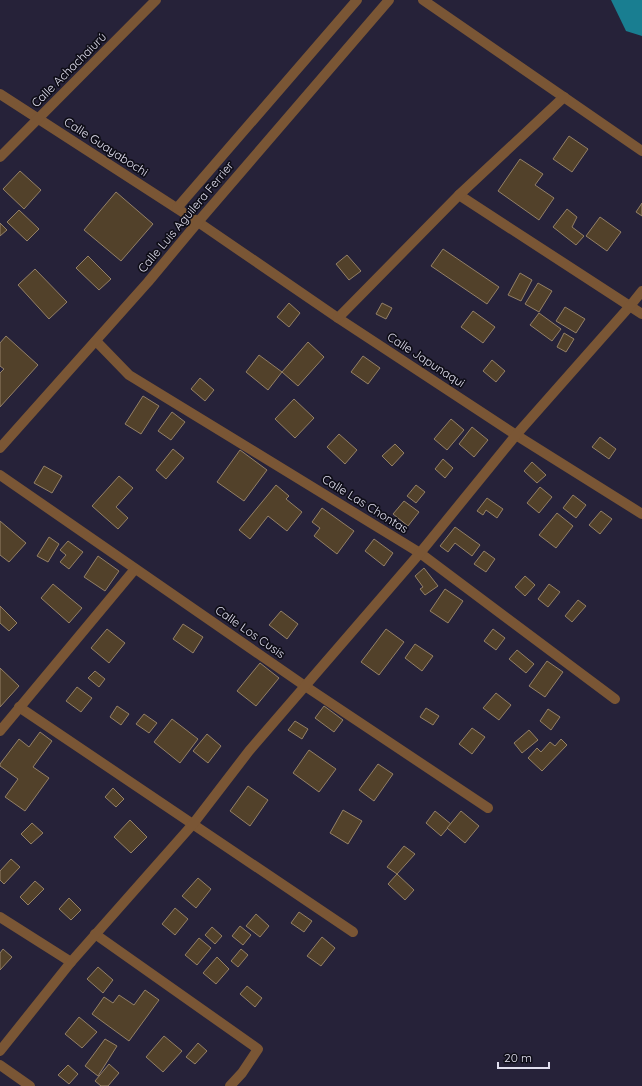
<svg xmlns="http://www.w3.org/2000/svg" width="642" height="1086" viewBox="0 0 642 1086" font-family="Quicksand,sans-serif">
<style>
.water{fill:#197e91}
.building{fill:#52412a;stroke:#938067}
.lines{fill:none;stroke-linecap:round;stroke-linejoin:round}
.minor{stroke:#7a5635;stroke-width:10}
.labels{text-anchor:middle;stroke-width:3.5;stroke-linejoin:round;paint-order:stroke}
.street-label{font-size:12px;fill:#e1dfef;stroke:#0f0e18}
</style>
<rect width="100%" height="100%" fill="#262239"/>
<!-- water -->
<path class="water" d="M611,0H642V36L626,31Z"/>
<!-- building -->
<g class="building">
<path d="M569,136L588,149L572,172L553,159Z"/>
<path d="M520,159L543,174L535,185L554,198L539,220L498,191Z"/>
<path d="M20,171L41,190L24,209L3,189Z"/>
<path d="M116,192L153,224L121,261L84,230Z"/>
<path d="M642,203V216L636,212Z"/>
<path d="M567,209L577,217L572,227L584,236L576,245L553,227Z"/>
<path d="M19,210L39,229L27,241L7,222Z"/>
<path d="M600,217L621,232L607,251L586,236Z"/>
<path d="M0,223L7,230L0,236Z"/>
<path d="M443,249L499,287L487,304L431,266Z"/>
<path d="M347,255L361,271L349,280L336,264Z"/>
<path d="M88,256L111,279L99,290L76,268Z"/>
<path d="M35,269L67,302L49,319L18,285Z"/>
<path d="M520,273L532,280L521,301L508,295Z"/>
<path d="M538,283L552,291L539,312L525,304Z"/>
<path d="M289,303L300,313L289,327L277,317Z"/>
<path d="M382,303L392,308L386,319L376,314Z"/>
<path d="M565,307L585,319L576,333L556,321Z"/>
<path d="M473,311L495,327L483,343L461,327Z"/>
<path d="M539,313L561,329L552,341L530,325Z"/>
<path d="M564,333L574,339L566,352L557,347Z"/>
<path d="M6,336L38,365L0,407V373L4,369L0,366V343Z"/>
<path d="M308,342L324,357L298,386L282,372Z"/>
<path d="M259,355L282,372L268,390L246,372Z"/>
<path d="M363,356L380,368L368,384L351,372Z"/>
<path d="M492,360L505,371L496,382L483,371Z"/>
<path d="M200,378L214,390L205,401L191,389Z"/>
<path d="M143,396L159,406L141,434L125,424Z"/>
<path d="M294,399L314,418L295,438L275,419Z"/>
<path d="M172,412L185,422L171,440L158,431Z"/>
<path d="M451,419L464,430L447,450L434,439Z"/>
<path d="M472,427L488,440L474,457L459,444Z"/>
<path d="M339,434L357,450L345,464L327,447Z"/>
<path d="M600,437L616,449L609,459L592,447Z"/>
<path d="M395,444L404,453L392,466L382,456Z"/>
<path d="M173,449L184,458L166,479L156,470Z"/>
<path d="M240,450L267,470L244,501L217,482Z"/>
<path d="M443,459L453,468L445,478L435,469Z"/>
<path d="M532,462L546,475L537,483L524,471Z"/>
<path d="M44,466L62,476L52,493L34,483Z"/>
<path d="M119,476L133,488L116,507L128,518L118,529L92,506Z"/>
<path d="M276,485L289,496L286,499L302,512L287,531L268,516L250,539L239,530Z"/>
<path d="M416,485L425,492L416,503L407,496Z"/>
<path d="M540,487L552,497L539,513L527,503Z"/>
<path d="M573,495L586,505L576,518L563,508Z"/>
<path d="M487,498L503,509L497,518L486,510L483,515L477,511Z"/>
<path d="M404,501L419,512L408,526L393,514Z"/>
<path d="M322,508L354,531L337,554L314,536L320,528L312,522Z"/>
<path d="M601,511L612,519L600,534L589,525Z"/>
<path d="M557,513L573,526L556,548L539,535Z"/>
<path d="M0,521L26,543L9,562L0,555Z"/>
<path d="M455,527L480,545L472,556L455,543L448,552L440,546Z"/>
<path d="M49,537L59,544L48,562L37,556Z"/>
<path d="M374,539L393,553L384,566L365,551Z"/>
<path d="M68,541L83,552L69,569L60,562L66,555L60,550Z"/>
<path d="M484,551L495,559L486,572L474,564Z"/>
<path d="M98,556L119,571L105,591L84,577Z"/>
<path d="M424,568L438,586L425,595L420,589L423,587L415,576Z"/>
<path d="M525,576L535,585L525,596L515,587Z"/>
<path d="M53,584L82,608L69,623L41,598Z"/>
<path d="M549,584L560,592L548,607L538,599Z"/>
<path d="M445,589L463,601L448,623L430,611Z"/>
<path d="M578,600L586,606L572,622L565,616Z"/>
<path d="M0,606L17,623L9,631L0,623Z"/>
<path d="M281,611L298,624L287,639L269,625Z"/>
<path d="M183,624L203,637L193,653L173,639Z"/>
<path d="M107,629L125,643L109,663L91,648Z"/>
<path d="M386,629L404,642L379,675L361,662Z"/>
<path d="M493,629L505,638L496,650L484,641Z"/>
<path d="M415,644L433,656L422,671L405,658Z"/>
<path d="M517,650L534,664L526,673L509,659Z"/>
<path d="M547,661L563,672L545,697L529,686Z"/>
<path d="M260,663L279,678L256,706L237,691Z"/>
<path d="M0,668L19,686L0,707Z"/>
<path d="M95,671L105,679L99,687L88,678Z"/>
<path d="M77,687L92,698L81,712L66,701Z"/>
<path d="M496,693L511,705L499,720L483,708Z"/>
<path d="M117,706L129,714L121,725L110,717Z"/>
<path d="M324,706L343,720L334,732L315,718Z"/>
<path d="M426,708L439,716L433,725L420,717Z"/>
<path d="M548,709L560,717L551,730L540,721Z"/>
<path d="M144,714L157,723L149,733L136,724Z"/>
<path d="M172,719L198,739L180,763L154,742Z"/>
<path d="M295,721L308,729L302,739L288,730Z"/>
<path d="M472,728L485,737L472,754L459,744Z"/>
<path d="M529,730L538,740L522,753L514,743Z"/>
<path d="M40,732L52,741L33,767L49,778L25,811L5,797L18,779L0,766V764L19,739L29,747Z"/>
<path d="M207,734L221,746L208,763L193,751Z"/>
<path d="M561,739L567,745L542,771L528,758L537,748L541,752L550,742L555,746Z"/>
<path d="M309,750L336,769L319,792L293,773Z"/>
<path d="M378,764L393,774L374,801L359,790Z"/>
<path d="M248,786L268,800L250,826L230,811Z"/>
<path d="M113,788L124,799L116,807L105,797Z"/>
<path d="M343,810L362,821L348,844L330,833Z"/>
<path d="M435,811L451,824L441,836L426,823Z"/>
<path d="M461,811L479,826L465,843L447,828Z"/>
<path d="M130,820L147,837L131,853L114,837Z"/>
<path d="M32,823L43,833L31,844L21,834Z"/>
<path d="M404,846L415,854L397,874L387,867Z"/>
<path d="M11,859L20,867L4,884L0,880V871Z"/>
<path d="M397,874L414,890L405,900L388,884Z"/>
<path d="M198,878L211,889L196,908L182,896Z"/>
<path d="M35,881L44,889L28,905L20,897Z"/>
<path d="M69,898L81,910L71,920L59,909Z"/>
<path d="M175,908L188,919L175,935L162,924Z"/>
<path d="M299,912L312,921L304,932L291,923Z"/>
<path d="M256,914L269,926L260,937L246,926Z"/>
<path d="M240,926L251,935L243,945L232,936Z"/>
<path d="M212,927L222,936L215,944L205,935Z"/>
<path d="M322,937L335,948L321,966L307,956Z"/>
<path d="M199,938L211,948L197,965L185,955Z"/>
<path d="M3,949L12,957L0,970V953Z"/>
<path d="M241,949L248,955L238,967L231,961Z"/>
<path d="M217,957L229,969L216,984L203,973Z"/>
<path d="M98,967L113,980L103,993L87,979Z"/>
<path d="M247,986L262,998L255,1007L240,994Z"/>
<path d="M145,990L159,1000L129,1041L92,1014L104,997L113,1003L119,995L134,1005Z"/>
<path d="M79,1017L97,1032L82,1048L65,1034Z"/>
<path d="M164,1036L182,1051L163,1072L146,1057Z"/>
<path d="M105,1039L117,1046L98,1076L85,1066Z"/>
<path d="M198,1043L207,1051L195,1064L186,1057Z"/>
<path d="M109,1064L119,1073L108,1086H101L95,1081Z"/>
<path d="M68,1065L78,1074L69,1084L58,1075Z"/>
</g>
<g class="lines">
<!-- minor -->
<g class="minor">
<path d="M423,0L642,151"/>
<path d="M0,94L198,222L338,318L516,435L642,514"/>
<path d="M0,157L156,0"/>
<path d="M459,195L642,314"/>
<path d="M177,208L357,0"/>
<path d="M338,318L459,195L564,97"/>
<path d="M96,341L129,375L420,553L615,699"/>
<path d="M0,448L148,282L198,222L389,0"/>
<path d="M0,475L305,686L488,808"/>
<path d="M19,707L353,932"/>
<path d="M0,731L135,569"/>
<path d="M0,917L71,962"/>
<path d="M95,934L258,1049L242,1073L230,1086"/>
<path d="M0,1051L71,962L193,824L249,751L420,553L516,435L630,306L642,291"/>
<path d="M0,1065L30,1086"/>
</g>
</g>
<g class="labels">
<!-- street labels -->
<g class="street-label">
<text transform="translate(69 70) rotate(-45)" y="4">Calle Achachaiurú</text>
<text transform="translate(106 147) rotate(33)" y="4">Calle Guayabochi</text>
<text transform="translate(186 217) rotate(-50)" y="4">Calle Luis Aguilera Ferrier</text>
<text transform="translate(426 360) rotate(33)" y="4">Calle Japunaqui</text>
<text transform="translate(365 504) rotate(32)" y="4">Calle Las Chontas</text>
<text transform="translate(250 632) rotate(35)" y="4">Calle Los Cusis</text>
</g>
</g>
<!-- scale -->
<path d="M498 1062v6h51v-6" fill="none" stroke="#e1dfef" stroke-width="2"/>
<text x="504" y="1062" font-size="12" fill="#e1dfef" stroke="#0f0e18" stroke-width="3" paint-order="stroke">20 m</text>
</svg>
